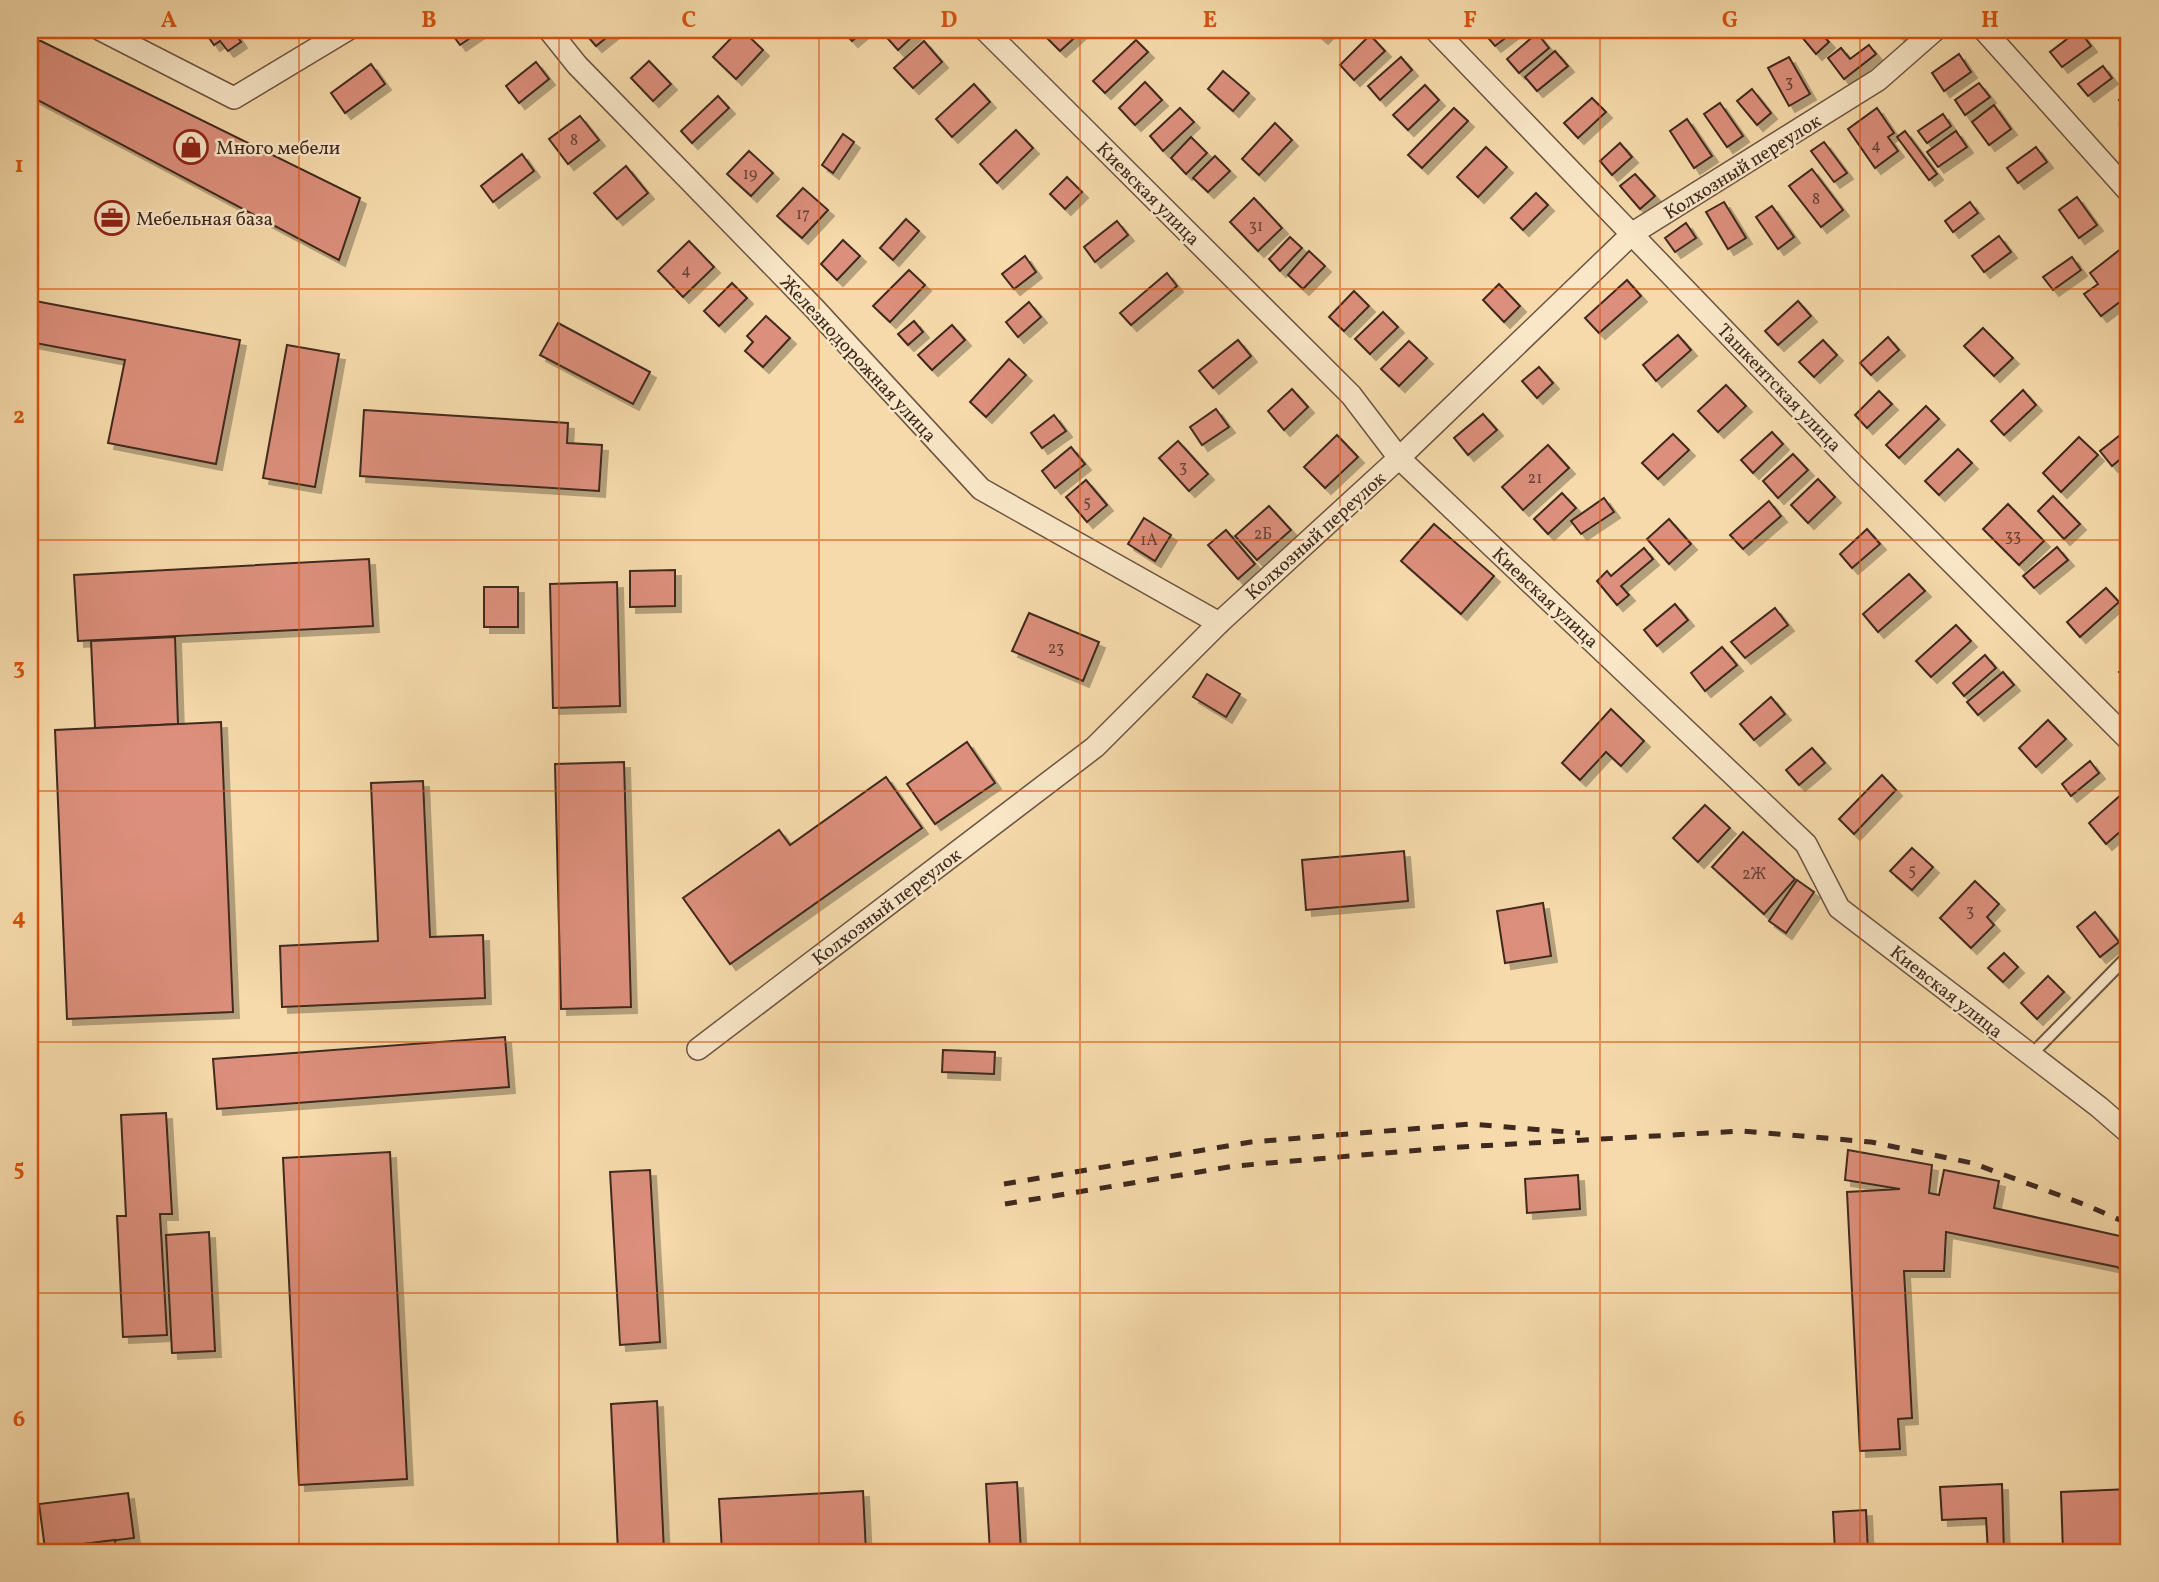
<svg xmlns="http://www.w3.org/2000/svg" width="2159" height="1582" viewBox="0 0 2159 1582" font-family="Vollkorn,serif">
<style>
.building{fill:#dc8f7b;stroke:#3f291f;stroke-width:2;filter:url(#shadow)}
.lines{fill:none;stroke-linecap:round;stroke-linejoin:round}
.service-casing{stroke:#6d5542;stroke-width:14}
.minor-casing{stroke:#6d5542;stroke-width:24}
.service{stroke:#f9e7c8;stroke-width:10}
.minor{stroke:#f9e7c8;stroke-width:21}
.rail{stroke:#3f291f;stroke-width:5;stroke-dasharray:12 12;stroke-linecap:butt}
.grid{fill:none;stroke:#d7540e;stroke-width:2;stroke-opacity:0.55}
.labels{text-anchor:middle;stroke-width:5;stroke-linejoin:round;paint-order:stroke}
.number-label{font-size:16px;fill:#664236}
.poi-label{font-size:19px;fill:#3f291f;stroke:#f9e7c8;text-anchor:start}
.street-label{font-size:19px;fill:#3f291f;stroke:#f9e7c8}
.neatline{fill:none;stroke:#d7540e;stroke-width:2.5}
.grid-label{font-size:23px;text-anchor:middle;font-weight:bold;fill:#d7540e}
</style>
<defs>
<filter id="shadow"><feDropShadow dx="6" dy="6" stdDeviation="0" flood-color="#0004"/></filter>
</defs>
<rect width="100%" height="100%" fill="#f6daab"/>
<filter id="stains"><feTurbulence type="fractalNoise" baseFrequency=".00286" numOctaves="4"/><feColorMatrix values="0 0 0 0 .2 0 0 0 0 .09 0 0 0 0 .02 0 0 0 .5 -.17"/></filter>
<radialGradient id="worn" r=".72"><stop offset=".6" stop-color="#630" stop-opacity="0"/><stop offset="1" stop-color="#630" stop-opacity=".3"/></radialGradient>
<!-- building -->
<g class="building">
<path d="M209,30H233L241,42L228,51L220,41L214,45L205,32Z"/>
<path d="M449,30H482L460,45Z"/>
<path d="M582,30H616L596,46Z"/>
<path d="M739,30H742L763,50L736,79L713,57Z"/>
<path d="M842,30H865L852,41Z"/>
<path d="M880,30H911L915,34L898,50Z"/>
<path d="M1050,30H1083L1060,51L1044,35Z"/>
<path d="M1313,30H1330L1322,38Z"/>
<path d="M1486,30H1516L1495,46L1483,32Z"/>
<path d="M1796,30H1818L1829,42L1816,54Z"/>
<path d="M1895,30H1911L1901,38Z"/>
<path d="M2079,30L2091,46L2062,67L2050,52Z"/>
<path d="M1537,33L1549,48L1519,73L1507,59Z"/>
<path d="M1370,35L1385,51L1354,80L1340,65Z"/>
<path d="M30,40L41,41L360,198L339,260L30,96Z"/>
<path d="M1136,40L1148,52L1105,93L1093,81Z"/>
<path d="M924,41L942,62L913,88L894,68Z"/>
<path d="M1869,45L1876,54L1844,79L1828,58L1841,48L1850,59Z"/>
<path d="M1555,51L1568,66L1537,91L1525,77Z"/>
<path d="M1959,54L1971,72L1944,91L1932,73Z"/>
<path d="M1401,57L1412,70L1380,100L1368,86Z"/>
<path d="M1789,57L1810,94L1789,106L1768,68Z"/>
<path d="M649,61L671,84L653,101L631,78Z"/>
<path d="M536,62L549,79L519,103L506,86Z"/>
<path d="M371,64L385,84L345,113L331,93Z"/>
<path d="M2103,66L2112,78L2088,96L2078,84Z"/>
<path d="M1223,71L1249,93L1233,111L1208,89Z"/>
<path d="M1145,82L1162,100L1135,125L1119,108Z"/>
<path d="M1979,83L1990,97L1965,115L1955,100Z"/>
<path d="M974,84L990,102L952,137L936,119Z"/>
<path d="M1425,85L1439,100L1408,130L1393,115Z"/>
<path d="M1752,89L1771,113L1757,125L1737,101Z"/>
<path d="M2129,92V108L2126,110L2119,100Z"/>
<path d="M718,96L729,108L692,143L681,131Z"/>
<path d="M1592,98L1606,112L1578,138L1564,123Z"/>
<path d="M1720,103L1743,136L1727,147L1704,114Z"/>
<path d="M1994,105L2011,129L1989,145L1972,122Z"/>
<path d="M1180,108L1194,122L1163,151L1150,136Z"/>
<path d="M1454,108L1468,121L1422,168L1408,155Z"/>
<path d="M1877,108L1894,133L1888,137L1898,151L1875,168L1848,129Z"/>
<path d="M1943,114L1951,126L1927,143L1918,131Z"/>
<path d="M580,116L599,140L568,164L549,139Z"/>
<path d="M2129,118V136L2120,124Z"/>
<path d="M1687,119L1712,156L1694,168L1670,131Z"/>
<path d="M1275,123L1292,140L1259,175L1242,159Z"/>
<path d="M1016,130L1033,148L997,183L980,164Z"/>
<path d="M1905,131L1937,174L1929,180L1897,137Z"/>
<path d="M1956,131L1967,147L1938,167L1927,152Z"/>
<path d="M843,134L854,142L833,173L822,165Z"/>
<path d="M1191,137L1207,153L1186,174L1171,158Z"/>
<path d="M1824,142L1847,173L1834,182L1811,151Z"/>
<path d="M1620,143L1632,157L1612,175L1600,161Z"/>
<path d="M1486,147L1507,167L1478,197L1457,177Z"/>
<path d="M2036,147L2047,162L2018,183L2007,168Z"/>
<path d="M749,151L773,173L751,196L727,174Z"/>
<path d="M522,154L534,171L493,202L481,186Z"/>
<path d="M1215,156L1230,171L1208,192L1193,178Z"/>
<path d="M626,166L648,193L617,219L594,193Z"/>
<path d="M1812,169L1843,210L1821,227L1789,186Z"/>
<path d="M1635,174L1655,196L1640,209L1620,186Z"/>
<path d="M1067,177L1082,192L1065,209L1050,194Z"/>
<path d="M803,188L828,210L802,238L777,216Z"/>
<path d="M1536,193L1548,205L1523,230L1511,218Z"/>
<path d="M2077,197L2097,225L2079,238L2059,210Z"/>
<path d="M1254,198L1282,228L1258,251L1230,222Z"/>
<path d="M1724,202L1746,238L1728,249L1706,212Z"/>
<path d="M1970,202L1978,213L1953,232L1945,221Z"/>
<path d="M1772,206L1794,237L1778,249L1756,217Z"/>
<path d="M906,219L919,231L893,260L880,248Z"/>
<path d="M1117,221L1128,235L1095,262L1084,247Z"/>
<path d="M1686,223L1696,238L1675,252L1665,238Z"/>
<path d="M1999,236L2011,252L1984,272L1972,256Z"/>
<path d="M1290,237L1302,248L1280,271L1269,259Z"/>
<path d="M843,240L860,256L837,280L821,264Z"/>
<path d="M689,241L714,267L683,297L658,271Z"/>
<path d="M2122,248L2129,257V295L2101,316L2084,294L2098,284L2090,273Z"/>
<path d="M1309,251L1325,266L1303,289L1288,275Z"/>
<path d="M1025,256L1036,272L1014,289L1002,274Z"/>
<path d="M2072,257L2081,270L2053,290L2043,277Z"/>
<path d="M909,270L925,285L890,322L873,306Z"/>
<path d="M1167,273L1177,286L1131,325L1120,313Z"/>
<path d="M1627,280L1641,296L1599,333L1585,318Z"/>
<path d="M732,283L747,298L719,326L704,311Z"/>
<path d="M1499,284L1520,306L1504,322L1483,300Z"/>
<path d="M1354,291L1369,306L1344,331L1329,317Z"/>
<path d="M30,300L240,340L216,464L108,443L125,360L30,342Z"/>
<path d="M1798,301L1811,316L1778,345L1765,331Z"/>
<path d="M1029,302L1041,317L1018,337L1006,322Z"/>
<path d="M1383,312L1398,327L1370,354L1355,339Z"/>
<path d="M766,316L790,338L763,367L745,351L753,342L747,336Z"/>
<path d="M914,321L923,332L908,345L898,334Z"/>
<path d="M558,323L650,372L633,404L540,355Z"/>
<path d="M952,325L965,340L932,370L918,355Z"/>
<path d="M1983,328L2013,358L1994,376L1964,346Z"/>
<path d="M1678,335L1691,350L1656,381L1643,365Z"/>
<path d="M1888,337L1899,350L1871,375L1860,363Z"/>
<path d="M1238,340L1251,356L1213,388L1199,371Z"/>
<path d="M1823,340L1837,355L1814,377L1799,362Z"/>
<path d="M1409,341L1427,358L1399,386L1381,369Z"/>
<path d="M287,345L339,354L315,487L263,478Z"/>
<path d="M1009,359L1026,375L986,417L970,402Z"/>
<path d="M1539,367L1553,383L1537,398L1522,381Z"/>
<path d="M1726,385L1746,406L1718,432L1698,411Z"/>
<path d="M1292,389L1308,407L1284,430L1268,411Z"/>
<path d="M2023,390L2036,405L2004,435L1991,421Z"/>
<path d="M1879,391L1892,404L1867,428L1855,415Z"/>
<path d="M1926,406L1939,419L1899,458L1886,445Z"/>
<path d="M1216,409L1229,427L1202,445L1190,427Z"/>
<path d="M364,410L568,423L567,443L602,445L599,491L360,476Z"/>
<path d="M1483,414L1497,430L1468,455L1454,438Z"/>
<path d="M1054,415L1066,431L1042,448L1031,433Z"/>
<path d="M2129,428V452L2112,466L2100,451Z"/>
<path d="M1772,432L1783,444L1753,473L1741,460Z"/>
<path d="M1673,434L1689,450L1658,479L1642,463Z"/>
<path d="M1337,435L1358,457L1325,488L1304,467Z"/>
<path d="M2079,437L2098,455L2061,492L2043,473Z"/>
<path d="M1178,441L1208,474L1189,491L1159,458Z"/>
<path d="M1548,445L1569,468L1523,510L1502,487Z"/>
<path d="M1071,447L1085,464L1055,488L1042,471Z"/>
<path d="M1958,449L1972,463L1939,495L1925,481Z"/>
<path d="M1793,454L1808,470L1778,498L1763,481Z"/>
<path d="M1818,479L1835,497L1808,523L1791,505Z"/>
<path d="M1086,480L1107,505L1087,522L1066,497Z"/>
<path d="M1562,493L1576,508L1548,534L1534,519Z"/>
<path d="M2053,496L2080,524L2064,539L2038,511Z"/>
<path d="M1604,498L1614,512L1581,534L1571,521Z"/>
<path d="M1769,501L1781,516L1743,549L1730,535Z"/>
<path d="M2008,504L2044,541L2019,565L1983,529Z"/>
<path d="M1269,506L1291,530L1257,560L1235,536Z"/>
<path d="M1144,518L1171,535L1155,561L1128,544Z"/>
<path d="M1669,519L1691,544L1669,564L1647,539Z"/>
<path d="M1434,524L1494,576L1461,614L1401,561Z"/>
<path d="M1867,529L1880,544L1852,568L1840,554Z"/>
<path d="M1226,530L1255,564L1238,579L1208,545Z"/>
<path d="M2057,547L2068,560L2034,588L2023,576Z"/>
<path d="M1644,548L1653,559L1621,586L1629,595L1617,605L1597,581L1607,571L1611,576Z"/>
<path d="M369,559L373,626L78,641L74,575Z"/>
<path d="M675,570V606L630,607V571Z"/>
<path d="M1909,574L1925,591L1878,632L1863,614Z"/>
<path d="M617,582L620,706L553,708L550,584Z"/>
<rect x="484" y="587" width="34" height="40"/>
<path d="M2106,588L2119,602L2080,637L2067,622Z"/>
<path d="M1675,604L1688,620L1657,646L1644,630Z"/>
<path d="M1775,608L1788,625L1745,658L1731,642Z"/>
<path d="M1029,613L1099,642L1083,681L1012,651Z"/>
<path d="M1956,625L1971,641L1931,677L1916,661Z"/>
<path d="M175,637L178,724L95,728L91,641Z"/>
<path d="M1722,647L1737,665L1705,691L1691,673Z"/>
<path d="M1985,655L1996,668L1964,696L1953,683Z"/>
<path d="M2129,662V683L2119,672Z"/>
<path d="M2003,672L2014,685L1978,715L1967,702Z"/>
<path d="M1207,674L1240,694L1226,717L1193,697Z"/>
<path d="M1771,697L1785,714L1754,740L1740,724Z"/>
<path d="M1611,709L1644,741L1621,766L1606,752L1580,780L1562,763Z"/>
<path d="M2048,720L2066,739L2036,767L2019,748Z"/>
<path d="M221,722L233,1012L67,1019L55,730Z"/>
<path d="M967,742L995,783L935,824L907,784Z"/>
<path d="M1812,748L1825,763L1799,785L1786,770Z"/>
<path d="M2090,761L2099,773L2071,796L2062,784Z"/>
<path d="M624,762L631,1007L561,1009L555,764Z"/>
<path d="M1882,775L1896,790L1854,834L1839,819Z"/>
<path d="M886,777L922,828L730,964L683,898L779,830L790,845Z"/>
<path d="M423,781L430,937L483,935L485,998L282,1007L280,946L378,941L371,783Z"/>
<path d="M2123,793L2129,801V824L2106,844L2089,823Z"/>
<path d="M1705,805L1730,828L1698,862L1673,838Z"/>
<path d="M1743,832L1795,879L1764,914L1712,867Z"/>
<path d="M1912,848L1933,867L1912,890L1890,871Z"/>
<path d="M1404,851L1408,901L1306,910L1302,860Z"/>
<path d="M1797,880L1814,892L1786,933L1769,921Z"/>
<path d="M1975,881L1999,904L1987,917L1994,925L1971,948L1940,918Z"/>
<path d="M1543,903L1551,956L1505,963L1497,911Z"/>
<path d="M2095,912L2119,942L2100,957L2077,927Z"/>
<path d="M2004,953L2018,967L2003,982L1988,968Z"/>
<path d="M2048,976L2064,992L2037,1019L2021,1003Z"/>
<path d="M505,1037L509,1087L217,1109L213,1059Z"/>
<path d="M943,1050L995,1052L994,1074L942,1072Z"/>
<path d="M166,1113L172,1214H160L167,1335L123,1337L117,1216H126L121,1115Z"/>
<path d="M1848,1150L1932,1165L1929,1193L1939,1195L1944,1170L1999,1181L1994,1208L2129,1238V1275L2117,1267L1946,1232L1944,1271H1904L1912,1418L1898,1419L1900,1449L1860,1451L1847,1192L1900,1189L1845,1180Z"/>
<path d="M390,1152L407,1479L299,1485L283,1158Z"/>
<path d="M650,1170L660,1342L620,1345L610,1172Z"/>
<path d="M1578,1175L1580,1209L1527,1213L1525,1179Z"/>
<path d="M209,1232L215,1351L172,1353L166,1235Z"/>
<path d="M657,1401L664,1552H618L611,1404Z"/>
<path d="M1017,1482L1021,1552H990L986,1484Z"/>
<path d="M2002,1484L2004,1552H1988L1986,1518L1942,1520L1940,1487Z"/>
<path d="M2129,1489V1552H2063L2061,1492Z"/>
<path d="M863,1491L866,1552H722L719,1499Z"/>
<path d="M128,1493L134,1538L45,1549L39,1504Z"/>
<path d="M1866,1510L1868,1552H1835L1833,1512Z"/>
<path d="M115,1540L116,1552H45V1549Z"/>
</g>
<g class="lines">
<!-- service casing -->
<g class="service-casing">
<path id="service" d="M2031,1055L2129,955"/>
</g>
<!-- minor casing -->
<g class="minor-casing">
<g id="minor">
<path d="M101,30L234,98L347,30"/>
<path d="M549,30L577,65L814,308L981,489L1219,623"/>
<path d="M985,30L1351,395L1399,458L1806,844L1839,908L2099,1107L2129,1133"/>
<path d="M1435,30L1858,469L2129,740"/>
<path d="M1984,30L2129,192"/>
<path d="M698,1049L1095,747L1219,623L1399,458L1633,233L1878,80L1935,30"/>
</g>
</g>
<!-- service -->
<use href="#service" class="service"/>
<!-- minor -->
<use href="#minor" class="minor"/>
<!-- rail -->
<g class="rail">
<path d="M1004,1184L1251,1142L1471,1124L1580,1133"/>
<path d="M1005,1204L1235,1166L1443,1148L1743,1131L1871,1142L1972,1163L2086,1205L2129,1224"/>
</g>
</g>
<!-- grid -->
<path class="grid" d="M299,30V1552M559,30V1552M819,30V1552M1080,30V1552M1340,30V1552M1600,30V1552M1860,30V1552M30,289H2129M30,540H2129M30,791H2129M30,1042H2129M30,1293H2129"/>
<!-- icons -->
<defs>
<g id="shop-ring" transform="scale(1.75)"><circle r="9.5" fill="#f9e7c8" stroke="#8f2418" stroke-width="1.5"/><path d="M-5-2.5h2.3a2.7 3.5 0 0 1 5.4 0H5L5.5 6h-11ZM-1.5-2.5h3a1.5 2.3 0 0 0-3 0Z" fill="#8f2418"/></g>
<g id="office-ring" transform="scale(1.75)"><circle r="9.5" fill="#f9e7c8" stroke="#8f2418" stroke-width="1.5"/><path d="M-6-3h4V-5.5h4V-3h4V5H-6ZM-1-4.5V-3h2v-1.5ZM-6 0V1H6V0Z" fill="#8f2418"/></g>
</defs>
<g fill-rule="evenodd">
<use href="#shop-ring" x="191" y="147"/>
<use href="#office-ring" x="112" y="218"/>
</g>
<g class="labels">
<!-- number labels -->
<g class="number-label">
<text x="1789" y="87">3</text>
<text x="574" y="145">8</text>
<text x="1876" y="150">4</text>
<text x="750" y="179">19</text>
<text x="1816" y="204">8</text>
<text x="803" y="219">17</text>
<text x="1256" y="231">31</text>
<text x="686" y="275">4</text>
<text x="1183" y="472">3</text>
<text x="1535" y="483">21</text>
<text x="1087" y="507">5</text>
<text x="1263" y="539">2Б</text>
<text x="2013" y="541">33</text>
<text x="1149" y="545">1А</text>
<text x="1056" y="653">23</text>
<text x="1912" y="875">5</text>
<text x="1754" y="879">2Ж</text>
<text x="1970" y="916">3</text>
</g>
<!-- poi labels -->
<g class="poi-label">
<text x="216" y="154">Много мебели</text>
<text x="136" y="225">Мебельная база</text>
</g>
<!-- street labels -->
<g class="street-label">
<text transform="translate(1742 166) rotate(-32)" y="7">Колхозный переулок</text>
<text transform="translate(1149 193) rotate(45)" y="7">Киевская улица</text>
<text transform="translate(859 358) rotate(47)" y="7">Железнодорожная улица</text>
<text transform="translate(1780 387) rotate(46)" y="7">Ташкентская улица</text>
<text transform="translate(1315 535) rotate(-42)" y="7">Колхозный переулок</text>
<text transform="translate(1546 597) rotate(43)" y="7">Киевская улица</text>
<text transform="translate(886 906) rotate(-37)" y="7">Колхозный переулок</text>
<text transform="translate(1947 991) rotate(38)" y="7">Киевская улица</text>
</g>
</g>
<!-- margin -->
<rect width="2159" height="1582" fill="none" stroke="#f6daab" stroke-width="77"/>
<rect x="38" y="38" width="2082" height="1506" class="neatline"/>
<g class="grid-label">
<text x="169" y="27">A</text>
<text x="429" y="27">B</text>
<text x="689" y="27">C</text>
<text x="949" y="27">D</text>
<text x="1210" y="27">E</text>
<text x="1470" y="27">F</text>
<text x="1730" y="27">G</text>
<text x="1990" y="27">H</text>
<text x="19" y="172">1</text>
<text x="19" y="423">2</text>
<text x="19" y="674">3</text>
<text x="19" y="924">4</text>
<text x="19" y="1175">5</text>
<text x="19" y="1426">6</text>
</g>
<rect width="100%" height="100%" filter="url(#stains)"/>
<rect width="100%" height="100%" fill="url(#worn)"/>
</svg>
